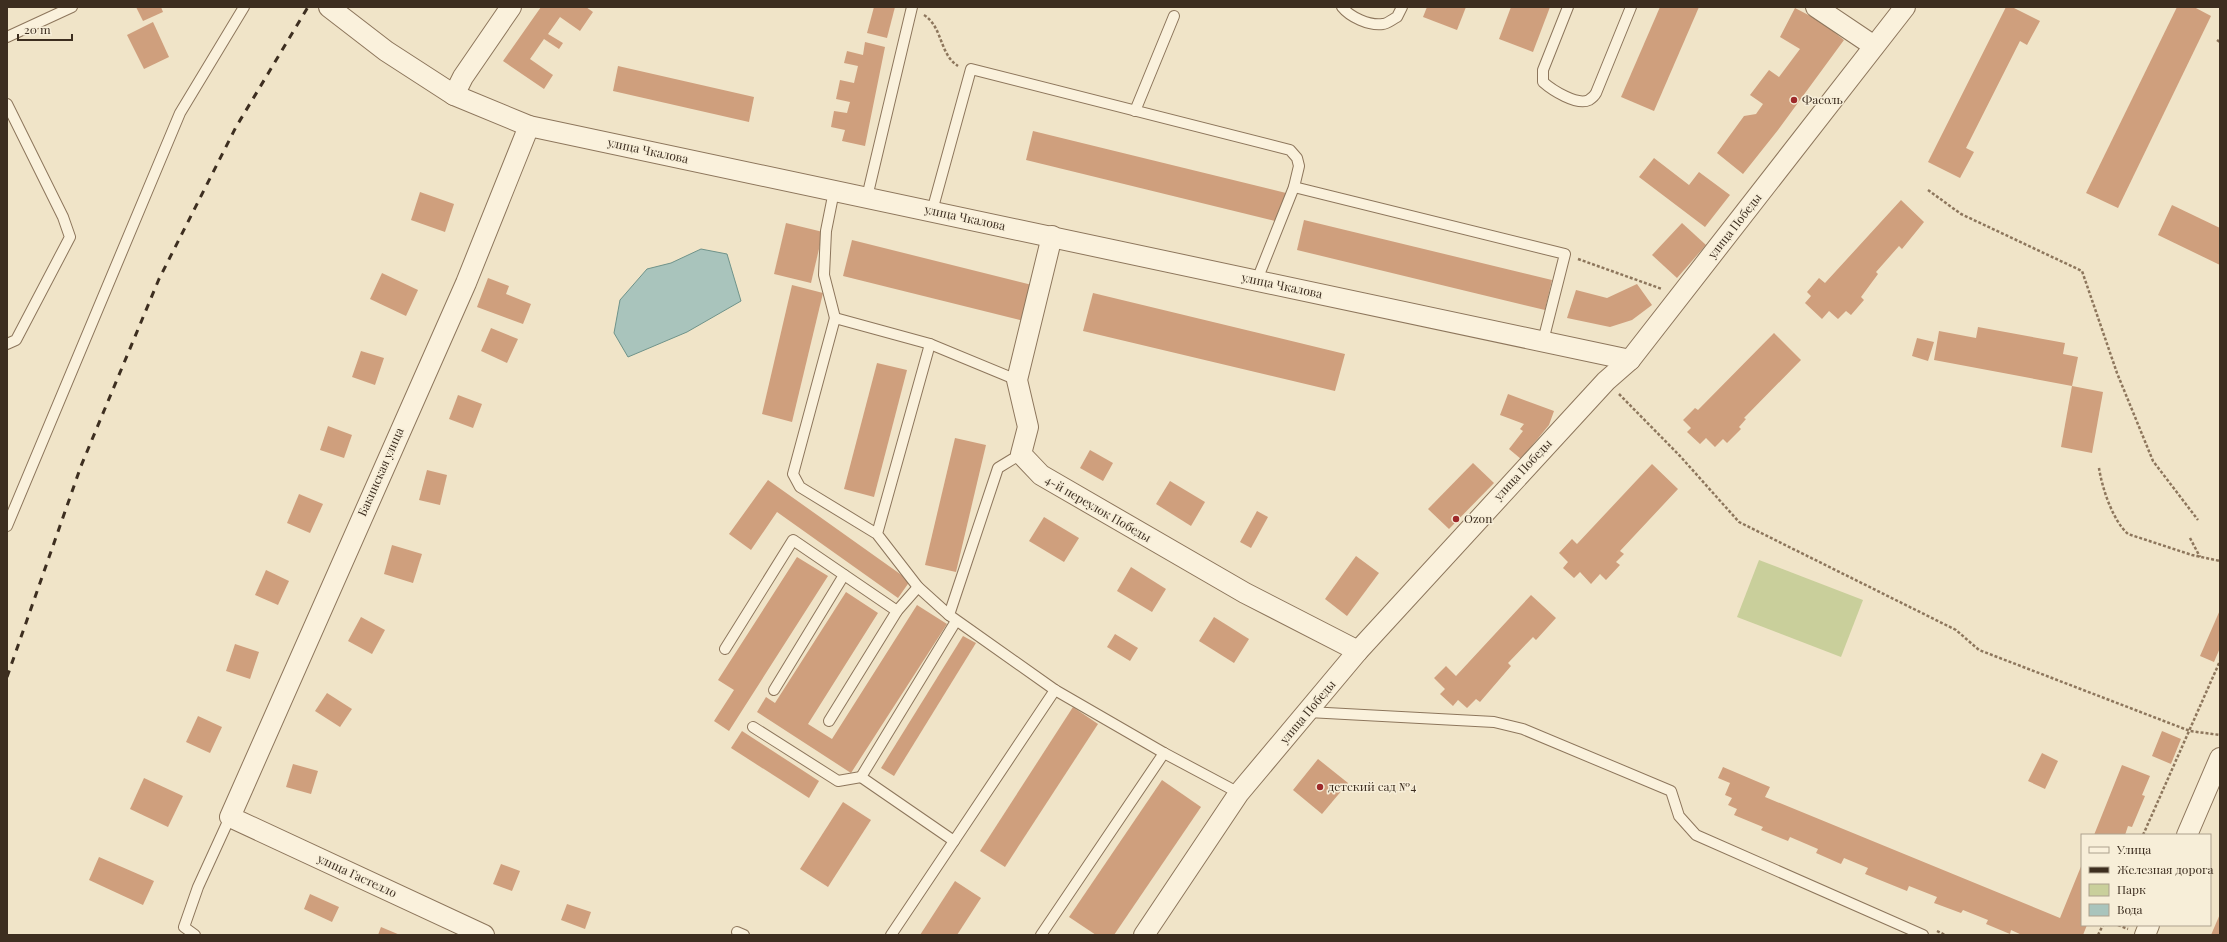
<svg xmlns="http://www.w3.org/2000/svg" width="2227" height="942" viewBox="0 0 2227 942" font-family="'Playfair Display',serif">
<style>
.green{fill:#c9cf9b}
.water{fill:#a9c4bc;stroke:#6f938a}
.building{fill:#cf9f7d}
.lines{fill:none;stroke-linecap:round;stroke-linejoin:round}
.lane-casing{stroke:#8d765c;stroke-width:12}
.street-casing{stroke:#8d765c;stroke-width:22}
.path{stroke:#8d765c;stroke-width:2.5;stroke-dasharray:3 2;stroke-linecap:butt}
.lane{stroke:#faf1dc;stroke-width:10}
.street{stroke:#faf1dc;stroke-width:20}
.rail{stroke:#3d2e20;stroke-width:3;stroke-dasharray:7 7;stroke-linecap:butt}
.poi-dot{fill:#9e2a2b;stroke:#f7eed8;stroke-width:1.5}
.labels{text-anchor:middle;stroke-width:3;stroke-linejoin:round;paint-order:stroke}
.poi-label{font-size:12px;fill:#3d2e20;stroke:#f7eed8;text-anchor:start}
.street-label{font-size:12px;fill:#3d2e20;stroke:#f7eed8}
</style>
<rect width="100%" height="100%" fill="#f0e4c8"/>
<!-- green -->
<path class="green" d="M1759,560L1863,600L1841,657L1737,617Z"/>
<!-- water -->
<path class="water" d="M701,249L727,254L741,301L687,332L628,357L614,333L620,300L647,269L671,263Z"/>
<!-- building -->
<g class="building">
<path d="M136,7H161L163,12L143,21Z"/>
<path d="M541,7H586L593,12L580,31L560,17L548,34L563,43L559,49L544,39L530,59L553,75L544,89L503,61Z"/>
<path d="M874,7H895L887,38L867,33Z"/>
<path d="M1427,7H1466L1457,30L1423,17Z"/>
<path d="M1511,7H1550L1533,52L1499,39Z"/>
<path d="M1660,7H1699L1654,111L1621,97Z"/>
<path d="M2006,7H2012L2040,21L2027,45L2020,41L1966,148L1974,152L1960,178L1928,162Z"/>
<path d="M2177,7H2194L2211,16L2118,208L2086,193Z"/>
<path d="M1795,8L1820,21L1844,40L1778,130L1743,174L1717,153L1744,116L1756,114L1763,104L1750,95L1769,70L1779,77L1800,49L1780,37Z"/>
<path d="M153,22L169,57L144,69L127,35Z"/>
<path d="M865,42L885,47L865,146L842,141L845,130L831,127L834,111L847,113L850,102L836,99L840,80L854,83L858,66L844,63L847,51L863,55Z"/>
<path d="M618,66L754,97L749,122L613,91Z"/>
<path d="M1033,131L1286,193L1279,222L1026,160Z"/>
<path d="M1654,158L1689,185L1699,172L1730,195L1705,227L1639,177Z"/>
<path d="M420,192L454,204L445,232L411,220Z"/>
<path d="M1901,200L1924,222L1902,249L1899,246L1876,272L1878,274L1861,297L1864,300L1851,315L1846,311L1838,319L1829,311L1822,319L1805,303L1811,296L1807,292L1819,278L1825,283Z"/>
<path d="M2172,205L2220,228V265L2158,235Z"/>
<path d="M1304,220L1552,280L1545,310L1297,250Z"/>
<path d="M786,223L823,232L811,283L774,274Z"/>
<path d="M1682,223L1706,245L1677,278L1652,255Z"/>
<path d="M852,240L1036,286L1028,322L843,276Z"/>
<path d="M382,273L418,290L406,316L370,299Z"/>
<path d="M488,278L509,286L506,294L531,304L523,324L477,307Z"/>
<path d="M1637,284L1652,305L1632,320L1610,327L1567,318L1576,290L1607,298Z"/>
<path d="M792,285L823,293L792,422L762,414Z"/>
<path d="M1093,293L1345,354L1335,391L1083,331Z"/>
<path d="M1978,327L2065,343L2063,354L2078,357L2072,386L1934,360L1939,331L1976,338Z"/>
<path d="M491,328L518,339L507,363L481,351Z"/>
<path d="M1774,333L1801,360L1744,418L1746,419L1739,427L1741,429L1727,443L1723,439L1715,447L1706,438L1700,444L1687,432L1691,428L1683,420L1695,408L1698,410Z"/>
<path d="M1917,338L1934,342L1928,361L1912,356Z"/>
<path d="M361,351L384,358L375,385L352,377Z"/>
<path d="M877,363L907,370L874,497L844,489Z"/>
<path d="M2072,386L2103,392L2092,453L2061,447Z"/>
<path d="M1508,394L1554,411L1549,425L1521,459L1509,449L1523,431L1520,429L1524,424L1500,415Z"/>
<path d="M458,395L482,404L473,428L449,419Z"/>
<path d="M328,426L352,435L344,458L320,450Z"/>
<path d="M955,438L986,445L956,572L925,565Z"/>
<path d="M1090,450L1113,463L1103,481L1080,468Z"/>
<path d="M1473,463L1494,483L1449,529L1428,509Z"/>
<path d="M1652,464L1678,489L1620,551L1624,554L1616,562L1620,565L1606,580L1600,574L1591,584L1580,572L1574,578L1563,568L1568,562L1559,553L1572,539L1577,544Z"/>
<path d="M427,470L447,475L440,505L419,500Z"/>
<path d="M768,480L910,581L898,598L777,512L751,550L729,534Z"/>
<path d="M1170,481L1205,502L1191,526L1156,504Z"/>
<path d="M299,494L323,504L310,533L287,523Z"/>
<path d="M1257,511L1268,517L1251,548L1240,542Z"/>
<path d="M1044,517L1079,538L1064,562L1029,541Z"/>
<path d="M392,545L422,554L413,583L384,574Z"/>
<path d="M1356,556L1379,573L1347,616L1325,599Z"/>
<path d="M797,557L828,576L729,731L714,721L734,690L718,680Z"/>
<path d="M1131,567L1166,589L1152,612L1117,591Z"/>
<path d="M266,570L289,581L278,605L255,595Z"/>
<path d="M846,592L878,613L808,724L832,739L917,605L947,624L851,773L757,712L766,697L775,703Z"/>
<path d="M1531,595L1556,618L1536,640L1533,637L1508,663L1511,666L1480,702L1476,699L1467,708L1458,700L1453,706L1440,694L1445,689L1434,678L1446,666L1456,676Z"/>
<path d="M2220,610V648L2214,662L2200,656Z"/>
<path d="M361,617L385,630L372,654L348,641Z"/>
<path d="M1214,617L1249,639L1234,663L1199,641Z"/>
<path d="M1115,634L1138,648L1130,661L1107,647Z"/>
<path d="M963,636L976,643L894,776L881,768Z"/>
<path d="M235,644L259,652L250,679L226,671Z"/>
<path d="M327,693L352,709L340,727L315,711Z"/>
<path d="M1073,707L1098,724L1005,867L980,851Z"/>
<path d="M198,716L222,727L210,753L186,742Z"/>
<path d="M742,731L819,781L809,798L731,748Z"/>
<path d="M2162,731L2181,739L2171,764L2152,756Z"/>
<path d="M2042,753L2058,761L2045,789L2028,781Z"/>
<path d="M1318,759L1348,783L1322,814L1293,790Z"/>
<path d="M293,764L318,771L311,794L286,787Z"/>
<path d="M2122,765L2150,776L2142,795L2145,796L2132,827L2128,826L2125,835H2094Z"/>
<path d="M1723,767L1770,787L1765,797L2060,918L2082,864V925H2087L2083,935H2022L2011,930L2010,934L1986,924L1988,920L1963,910L1961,913L1934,903L1937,897L1909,886L1907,891L1865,874L1868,868L1844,858L1841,864L1816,853L1818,849L1790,837L1788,841L1761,830L1763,827L1734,815L1737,809L1728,805L1732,798L1725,795L1730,783L1718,778Z"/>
<path d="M144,778L183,796L168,827L130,809Z"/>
<path d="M1162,780L1201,807L1114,935H1096L1069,917Z"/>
<path d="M843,802L871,820L828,887L800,869Z"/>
<path d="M99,857L154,881L143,905L89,880Z"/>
<path d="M501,864L520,871L512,891L493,884Z"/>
<path d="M955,881L981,898L957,935H920Z"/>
<path d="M310,894L339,907L332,922L304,909Z"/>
<path d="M567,904L591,912L585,929L561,920Z"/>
<path d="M2220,914V935H2211Z"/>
<path d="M381,927L400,935H378Z"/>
</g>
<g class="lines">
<!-- lane casing -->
<g class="lane-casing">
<g id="lane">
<path d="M1342,7C1350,17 1369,26 1383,24C1387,24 1393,19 1397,17L1402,7"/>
<path d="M1568,7L1543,70V82C1552,90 1577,106 1589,100C1592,98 1595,95 1596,93L1631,7"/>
<path d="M7,37L72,7"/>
<path d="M7,104L63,217L70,237L16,340L7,344"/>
<path d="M1135,111L1174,16"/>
<path d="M1294,187L1565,254L1543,341"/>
<path d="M834,191L826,231L824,275L835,318"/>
<path d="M867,197L912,7"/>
<path d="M932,211L971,69L1290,150L1297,158L1299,166L1294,187L1257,280"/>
<path d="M930,344L1017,380"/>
<path d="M1021,454L998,468L949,615L1055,690L1164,753L1239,793"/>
<path d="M7,526L180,113L244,7"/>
<path d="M877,534L930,344L835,318L793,474L800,487L877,534L918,587L949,615"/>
<path d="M956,621L861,777L954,841L1055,690"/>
<path d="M725,649L793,540L897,611"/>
<path d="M774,690L844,575"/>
<path d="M1308,712L1494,722L1523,729L1671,791L1679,816L1696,835L1923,935"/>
<path d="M829,721L897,611L918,587"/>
<path d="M753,727L838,781L861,777"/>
<path d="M737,932L744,935"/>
<path d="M195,935L184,927L198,887L230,817"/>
<path d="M891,935L954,841"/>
<path d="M1041,935L1164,753"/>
</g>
</g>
<!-- street casing -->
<g class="street-casing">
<g id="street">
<path d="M329,7L386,51L454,95L529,126L1630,360"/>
<path d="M1816,7L1874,46"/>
<path d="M454,95L463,77L511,7"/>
<path d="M1052,236L1017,380L1028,427L1021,454L1041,475L1245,593L1358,651"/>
<path d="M2187,835L2220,758"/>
<path d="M484,935L230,817L466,283L529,126"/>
<path d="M1144,935L1239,793L1358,651L1606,381L1630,360L1905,7"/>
<path d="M2145,935L2149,925"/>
</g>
</g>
<!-- path -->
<g class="path">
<path d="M924,15C943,27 939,54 958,66"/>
<path d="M2217,40L2220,42"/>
<path d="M1928,190L1961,214L2082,271L2117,373L2153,461L2198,520"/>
<path d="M1578,259L1662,289"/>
<path d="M1619,394L1680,456L1739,522L1956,630L1979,650L2190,731L2220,735"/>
<path d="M2099,468C2102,488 2113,521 2128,534L2192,555L2220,561"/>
<path d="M2190,538L2200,557"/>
<path d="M2143,835L2220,661"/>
<path d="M2118,925L2128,929"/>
<path d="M1937,931L1945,935"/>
<path d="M2098,935L2103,925"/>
</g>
<!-- lane -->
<use href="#lane" class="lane"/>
<!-- street -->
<use href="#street" class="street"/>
<!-- rail -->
<path class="rail" d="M7,677L81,466L159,279L236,127L308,7"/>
</g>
<!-- markers -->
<g class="poi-dot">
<circle cx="1794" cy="100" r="4"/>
<circle cx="1456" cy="519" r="4"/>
<circle cx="1320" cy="787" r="4"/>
</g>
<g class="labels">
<!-- poi labels -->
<g class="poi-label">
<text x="1802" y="104">Фасоль</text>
<text x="1464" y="523">Ozon</text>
<text x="1328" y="791">детский сад №4</text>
</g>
<!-- street labels -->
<g class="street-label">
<text transform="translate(648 151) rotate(12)" y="4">улица Чкалова</text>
<text transform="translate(965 218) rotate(12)" y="4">улица Чкалова</text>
<text transform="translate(1735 226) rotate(-52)" y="4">улица Победы</text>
<text transform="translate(1282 286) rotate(12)" y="4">улица Чкалова</text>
<text transform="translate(1523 470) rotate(-47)" y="4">улица Победы</text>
<text transform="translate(381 472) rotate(-66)" y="4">Бакинская улица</text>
<text transform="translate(1098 509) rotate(30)" y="4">4-й переулок Победы</text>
<text transform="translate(1308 712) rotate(-50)" y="4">улица Победы</text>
<text transform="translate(357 876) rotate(25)" y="4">улица Гастелло</text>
</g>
</g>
<!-- border -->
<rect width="2227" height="942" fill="none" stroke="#3d2e20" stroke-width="16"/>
<!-- legend -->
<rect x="2081" y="834" width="130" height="92" fill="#f7eed8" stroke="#ada18e"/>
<rect x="2089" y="847" width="20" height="6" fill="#faf1dc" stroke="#ada18e"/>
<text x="2117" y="854" font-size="12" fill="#3d2e20">Улица</text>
<rect x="2089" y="867" width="20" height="6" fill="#3d2e20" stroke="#ada18e"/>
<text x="2117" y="874" font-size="12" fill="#3d2e20">Железная дорога</text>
<rect x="2089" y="884" width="20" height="12" fill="#c9cf9b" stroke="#ada18e"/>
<text x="2117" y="894" font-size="12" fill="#3d2e20">Парк</text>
<rect x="2089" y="904" width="20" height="12" fill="#a9c4bc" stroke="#ada18e"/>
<text x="2117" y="914" font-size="12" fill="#3d2e20">Вода</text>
<!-- scale -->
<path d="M18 34v6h54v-6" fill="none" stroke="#3d2e20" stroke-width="2"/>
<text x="24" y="34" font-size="12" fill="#3d2e20" stroke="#f7eed8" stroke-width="3" paint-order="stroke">20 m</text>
</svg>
